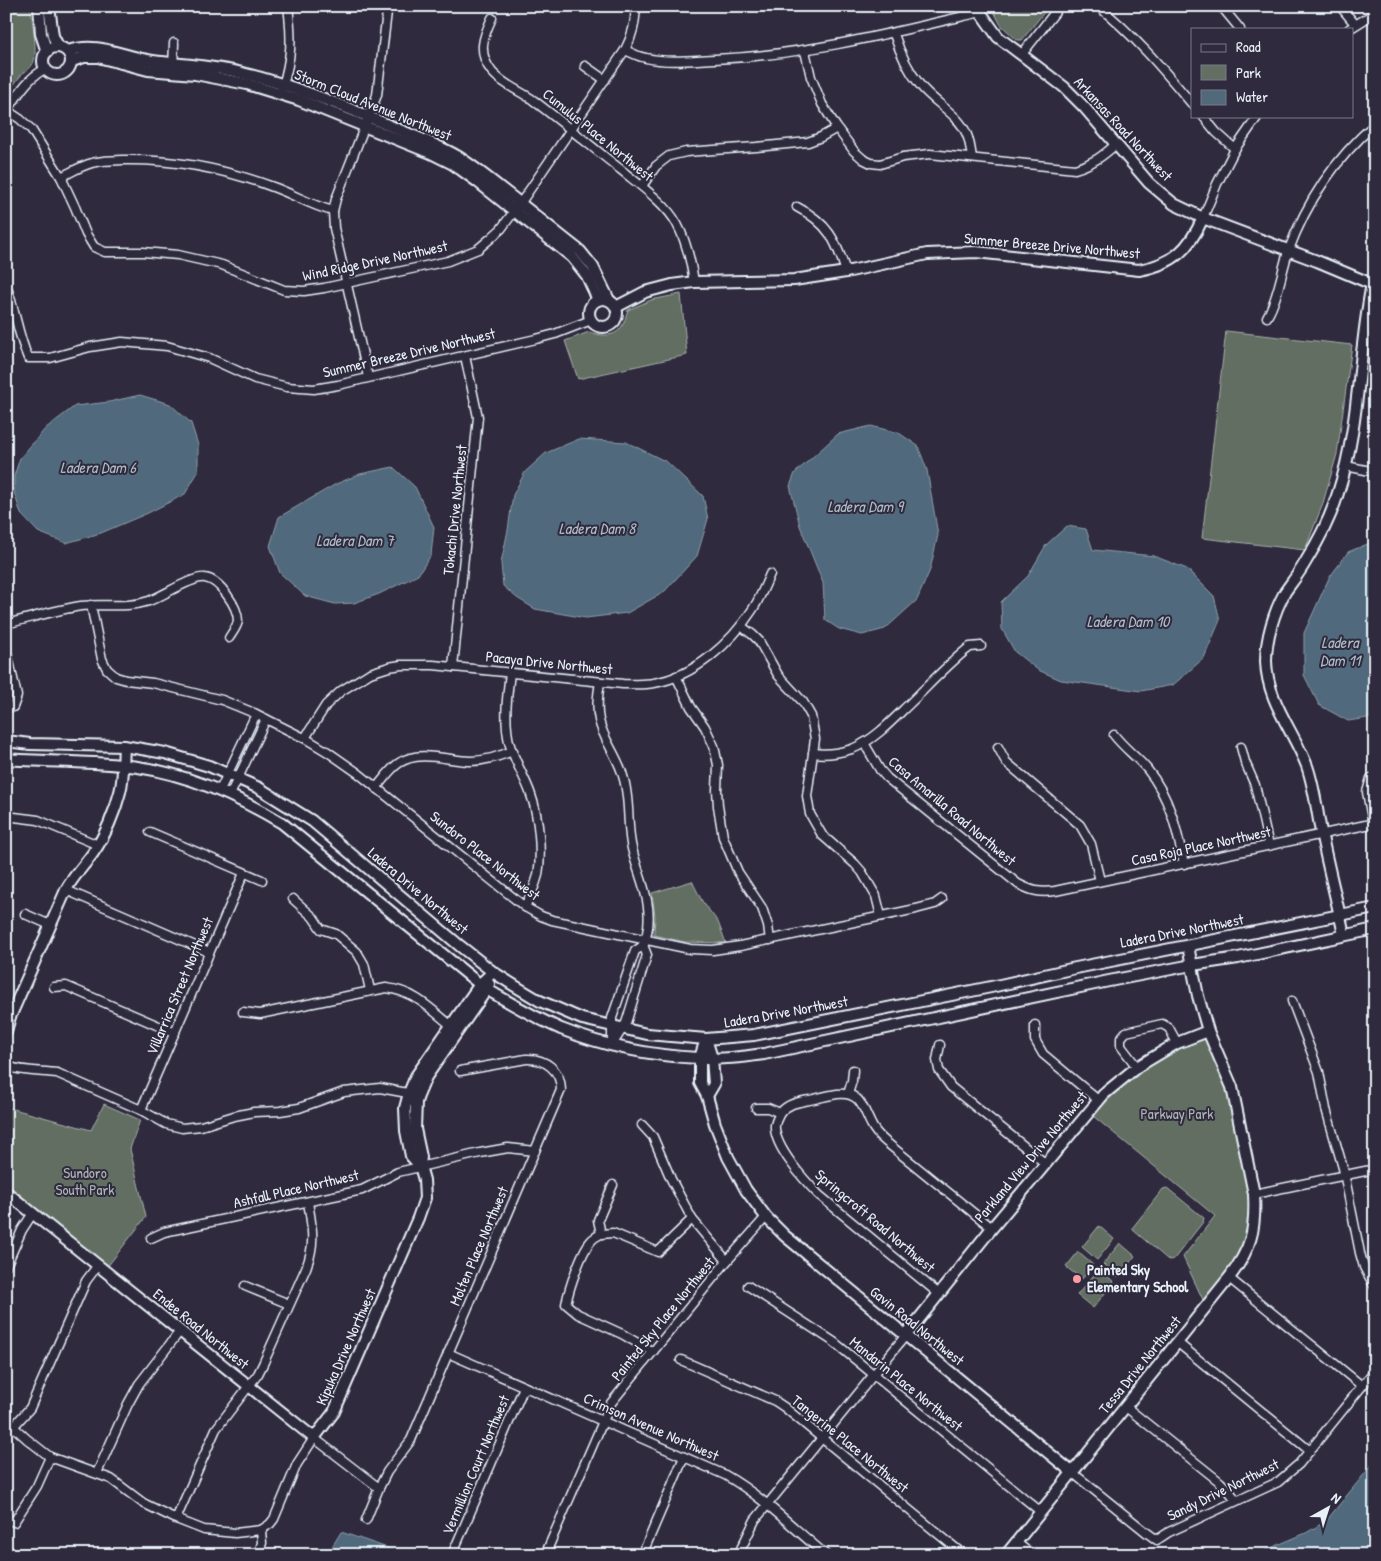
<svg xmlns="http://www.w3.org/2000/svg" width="1381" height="1561" viewBox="0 0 1381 1561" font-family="'Patrick Hand',sans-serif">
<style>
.green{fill:#646e62;stroke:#a6b0ad}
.water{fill:#51697b;stroke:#8d9fad}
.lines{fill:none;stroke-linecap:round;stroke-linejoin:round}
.street-casing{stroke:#e8f1f8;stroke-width:11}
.secondary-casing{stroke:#e8f1f8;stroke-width:14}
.street{stroke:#2f2a3d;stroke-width:8}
.secondary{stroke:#2f2a3d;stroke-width:10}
.poi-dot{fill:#ff9aa2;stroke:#2f2a3d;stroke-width:2}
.labels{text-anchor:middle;stroke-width:4;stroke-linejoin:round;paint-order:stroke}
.street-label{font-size:15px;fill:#e8f1f8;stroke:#2f2a3d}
.park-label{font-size:15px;fill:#adb6b4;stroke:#2f2a3d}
.poi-label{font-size:15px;font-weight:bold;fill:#e8f1f8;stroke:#2f2a3d;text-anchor:start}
.water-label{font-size:16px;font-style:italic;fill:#acbbc6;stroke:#2f2a3d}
</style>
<rect width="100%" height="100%" fill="#2f2a3d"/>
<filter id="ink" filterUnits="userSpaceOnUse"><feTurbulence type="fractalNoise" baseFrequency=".02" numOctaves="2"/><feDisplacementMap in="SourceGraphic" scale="10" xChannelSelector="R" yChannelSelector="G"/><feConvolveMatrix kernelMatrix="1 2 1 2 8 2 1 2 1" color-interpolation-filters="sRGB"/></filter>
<g filter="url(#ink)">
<!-- green -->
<g class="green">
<path d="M30,6C32,19 39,57 32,65C30,69 26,71 23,73C17,80 11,88 6,96V8Z"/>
<path d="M991,6H1049L1022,40H1017L1001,25Z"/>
<path d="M681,294L687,355L578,379L565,341L589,332C602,336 617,339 624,322C626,318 626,314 628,310L651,300Z"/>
<path d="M1226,331L1352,345L1337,454L1323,503L1305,550L1202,538Z"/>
<path d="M692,881L702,901L718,922L726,943L685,942L654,935L655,916L652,893Z"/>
<path d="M1205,1038L1227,1091L1249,1199L1248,1222L1241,1250L1234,1262L1204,1302L1183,1257L1215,1216L1093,1116C1113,1094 1136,1073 1162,1057C1176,1050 1191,1044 1205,1038Z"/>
<path d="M104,1104L140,1120L130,1149L146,1217L107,1267L6,1183V1107L91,1130Z"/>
<path d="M1167,1188L1204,1218L1203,1222L1174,1259L1169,1260L1167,1259L1133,1230V1227L1163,1189Z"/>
<path d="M1099,1226L1114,1239L1097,1260L1082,1247Z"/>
<path d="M1120,1243L1135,1256L1118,1277L1103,1264Z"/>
<path d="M1078,1252L1093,1265L1082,1279L1066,1267Z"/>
<path d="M1099,1269L1114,1282L1093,1308L1077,1295Z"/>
</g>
<!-- water -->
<g class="water">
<path d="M140,395L170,404L191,423L198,445V472L185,494L148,513L101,533L66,543L38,532L21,514L14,492V476L20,458L46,428L75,406L109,402Z"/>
<path d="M871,426L899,433L918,446L927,470L938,535L930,570L917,600L885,629L862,635L839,629L825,620L823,583L800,526L790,486L795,473L838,434Z"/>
<path d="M579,439L626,442L667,462L703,496L708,519L697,556L664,592L627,613L586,618L535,609L517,598L503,586L501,563L508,530L513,495L525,472L546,453Z"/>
<path d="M393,467L415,487L434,527L431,555L418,575L379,594L354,603L335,604L305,596L280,573L270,546L279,517L336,484L360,474Z"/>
<path d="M1067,526L1086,529L1093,550L1154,556L1187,569L1214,596L1220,620L1204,658L1173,685L1141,691L1061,680L1038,670L1015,652L1002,629L1001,602L1028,576L1046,545Z"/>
<path d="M1375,541V717L1348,721L1319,705L1304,675V633L1329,578L1348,552Z"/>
<path d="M1375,1461V1555H1254L1306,1533L1326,1521Z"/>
<path d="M341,1532L408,1555H327Z"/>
</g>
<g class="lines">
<!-- street casing -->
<g class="street-casing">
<g id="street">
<path d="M1098,6C1134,35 1163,69 1192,104"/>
<path d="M1221,6L1240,29"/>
<path d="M1340,6L1355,24"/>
<path d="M492,18C483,37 477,53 492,72C502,84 520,91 533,100C562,122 591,146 620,169C638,184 666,203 677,224C687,242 691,262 694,282"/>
<path d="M1349,29L1375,13"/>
<path d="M894,34C900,53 907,69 920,85C934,103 959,114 967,135C970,142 971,151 972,158"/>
<path d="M625,50C632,53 639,57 646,58C669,63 692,60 715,59C806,55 892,33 981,12"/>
<path d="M805,51L811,77L822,104L837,128L854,151L863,159L871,163L880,164L903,157L930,154L1075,169C1092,164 1103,156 1116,144"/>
<path d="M1022,54L1060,6"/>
<path d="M585,66L605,80"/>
<path d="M173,69L174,43"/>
<path d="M282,88C292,58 292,37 288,6"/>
<path d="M8,111L20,119L31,129L61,177L75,207L86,234L94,247L105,252H143L178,255L222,265L284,290L304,291L324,288L448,261L478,249L491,238L501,229L524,198L625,50C633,35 635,23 636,6"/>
<path d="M6,113C18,95 26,79 45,69"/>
<path d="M1203,116L1216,132L1235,149"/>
<path d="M61,177C71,172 81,166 92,163C102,160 112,161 122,160C173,159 225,169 273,187C293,194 312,206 333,211"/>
<path d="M642,186L656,166L669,156L686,152L756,147L808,142L821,137L837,128"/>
<path d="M797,207C828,223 836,240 846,272"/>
<path d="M1203,218L1217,184L1235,149L1258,116"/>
<path d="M6,285C15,309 18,335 28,358H50L90,347L122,342L167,346L209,358L255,379L287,387L314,389L338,385L536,339L555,334L591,320"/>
<path d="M1267,317C1278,298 1281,274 1288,252C1306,203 1335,159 1375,124"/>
<path d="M368,377L334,228L333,211L336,199L377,95L387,12"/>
<path d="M1346,466L1375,472"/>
<path d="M91,605L102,659L107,669L116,677L126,680L153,683L222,700L254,713L308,740L328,752L358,773L525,907L541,916L552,920L690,949L713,950L740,946L916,909L935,904L942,899"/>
<path d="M6,624C31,618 55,610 81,606C104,603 125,609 149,601C163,596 193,576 205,578C220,580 238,607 238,621C237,627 232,633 229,638"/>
<path d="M741,626L753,635L759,641L778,675L803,702L811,716L815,739L807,796L810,814L822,835L855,864L862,872L876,896L881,916"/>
<path d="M6,648L17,696L13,707"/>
<path d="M453,667L478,417L465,356"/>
<path d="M510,673C507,696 504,719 509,742C514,761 525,777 531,795C539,817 542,853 538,875C535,887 530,897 525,907"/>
<path d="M676,676L691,707L705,727L714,746L718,765L717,790L718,806L723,837L738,872L762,908L768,926L770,940"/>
<path d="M600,682C598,694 596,707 599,720C603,740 618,756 623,776C630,797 627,821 631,844C637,875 654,900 647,933C646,936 646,941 644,944C642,947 638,949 635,951L612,1018V1045"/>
<path d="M1114,735C1124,748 1137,757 1147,769C1170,797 1177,830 1184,864"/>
<path d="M305,738L326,705L341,691L370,673L389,667L401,665H433L623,684C633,684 643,685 654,683C695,676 731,643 753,609C760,598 765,586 770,574"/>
<path d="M864,743L880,770L887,778L1018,884C1032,891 1039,893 1055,891L1375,823"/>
<path d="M998,747L1006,762L1080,825L1091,844L1100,881"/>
<path d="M1241,747L1245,762L1255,785L1269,846"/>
<path d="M813,753C826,755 839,753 852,749C872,741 889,724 904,709C925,689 944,668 966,650L970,647L981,646"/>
<path d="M1371,778L1367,792L1373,824"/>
<path d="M376,788C383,780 390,769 399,763C420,749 449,761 471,761C486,761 499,756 513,751"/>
<path d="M220,790L256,714"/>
<path d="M230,795L266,719"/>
<path d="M6,816L38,820L98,845"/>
<path d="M150,832L262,880"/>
<path d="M66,890L209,952"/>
<path d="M293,899L313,917L321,929L336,934L357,952L364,964L370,990"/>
<path d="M25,914L50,925"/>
<path d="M54,987L66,986L175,1033"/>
<path d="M1292,1001L1319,1072L1326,1109L1343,1168L1360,1253L1364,1267L1375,1287"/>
<path d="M243,1012L260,1014L386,988C415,991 432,1010 454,1028"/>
<path d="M1035,1025V1040L1043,1054L1098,1100"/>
<path d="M612,1045L626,1023L647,955L643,945"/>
<path d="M940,1045L937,1060L939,1070L951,1087L1046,1164"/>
<path d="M6,1066C23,1072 40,1071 57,1073L141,1110L166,1124L182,1128L201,1126L234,1116L254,1112L280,1111L299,1108L344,1092L380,1088L413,1094"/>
<path d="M1137,1067L1121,1046V1038L1126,1032L1162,1024L1169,1028L1177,1043"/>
<path d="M848,1094L852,1081L853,1070"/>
<path d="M756,1108H768L780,1113C789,1102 801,1102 814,1099C822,1097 830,1095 837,1094C861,1091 863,1109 871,1124C874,1131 880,1137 886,1142L992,1228"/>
<path d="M141,1110L244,873"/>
<path d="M780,1113C778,1117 776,1120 775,1125C773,1146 805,1181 819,1195L939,1294"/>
<path d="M642,1125L653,1137L671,1179L692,1219L727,1261"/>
<path d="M613,1185L598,1220L601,1234C597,1236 594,1237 591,1241C581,1252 569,1289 566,1304L578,1314L622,1334L653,1352"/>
<path d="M1254,1194L1375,1169"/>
<path d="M601,1234L613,1233L658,1252L692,1219"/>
<path d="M151,1238L164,1232L362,1190L398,1172L480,1153L508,1148L535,1151"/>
<path d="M6,1266L22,1230L33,1213"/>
<path d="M1229,1278L1362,1386"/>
<path d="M245,1286L289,1304"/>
<path d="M748,1286L834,1342L1041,1512"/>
<path d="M1178,1343L1310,1451"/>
<path d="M448,1353L725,1475C762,1496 793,1528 826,1555"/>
<path d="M681,1360L775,1401L784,1407L964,1555"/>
<path d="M1126,1407L1220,1482L1229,1491L1236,1500"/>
<path d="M6,1420L27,1439L50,1457L111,1479L143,1503L176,1519L204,1530L235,1533L261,1530"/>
<path d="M13,1427L30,1408L86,1281L98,1265"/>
<path d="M97,1473L128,1404L139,1384L180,1331"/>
<path d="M1073,1473L1146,1532L1157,1540L1169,1532L1278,1482L1299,1464L1375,1370"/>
<path d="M6,1518L14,1522L37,1486L50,1457"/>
<path d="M176,1519L216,1429L258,1374L263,1364L306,1268C316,1243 312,1227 308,1202"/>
<path d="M366,1520L379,1488L387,1472L411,1440L561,1090C561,1070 545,1058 526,1059L460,1071"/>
<path d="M1016,1542L1032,1555"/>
<path d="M258,1555L262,1543L261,1530L270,1524L274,1519L297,1464L314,1438L379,1488"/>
<path d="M452,1555L524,1387"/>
<path d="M545,1555L611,1403L727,1261L766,1217"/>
<path d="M642,1555L684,1457"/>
<path d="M738,1555L755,1520L906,1335"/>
</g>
</g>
<!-- secondary casing -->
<g class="secondary-casing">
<g id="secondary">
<path d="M39,6L41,34L47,52"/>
<path d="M49,6L53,36L58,46"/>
<path d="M976,6L998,37L1064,87L1084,107L1149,183L1174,204L1203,218L1317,261L1372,284C1358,353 1360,426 1338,493C1331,517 1319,540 1306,561C1300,572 1292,582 1285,592C1274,612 1266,638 1266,661C1267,701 1293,730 1307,766C1314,786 1317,810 1321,832C1328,867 1337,901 1344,935"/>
<circle cx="57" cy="61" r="14"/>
<path d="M68,51C99,41 122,57 153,61C184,65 216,66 246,74C295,86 342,105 388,125C411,135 436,144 457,156C473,166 488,178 503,190C529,210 554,231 580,251L593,267L609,300"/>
<path d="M72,61L84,57H98L148,70L195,74L247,84L299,100L431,153L453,164L478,182L572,257L587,276L598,300"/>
<circle cx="603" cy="313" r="14"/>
<path d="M616,307L645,292L672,285L694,282L794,280L846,272L927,254L976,252L1139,270C1174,264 1189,249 1203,218"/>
<path d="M6,741L30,744L124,746L165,753L209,766L259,788L312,821L460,946L493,972L515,986L540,1001L582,1019L647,1034L706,1039L754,1035L991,987L1071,969L1375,908"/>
<path d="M6,759C45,762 83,761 121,765C179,770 232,793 282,823L483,987C508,1002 534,1017 561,1029C604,1046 653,1056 699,1058C721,1060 743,1057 764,1054L1109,981L1192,965L1238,958L1375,929"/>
<path d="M6,1031L10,1017L66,890C73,876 84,866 93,853C105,836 115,812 120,792C124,778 123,761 124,746"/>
<path d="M706,1039L700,1058V1083L707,1096L715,1124L728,1157L746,1190L766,1217L785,1236L1073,1473"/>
<path d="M706,1039L712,1058L714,1084L707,1096"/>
<path d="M420,1166L421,1157L415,1129L416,1102L418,1096L426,1077L487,989L489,984"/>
<path d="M6,1192L314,1438L334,1412L418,1218L425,1198L424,1180L420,1166L411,1156L406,1131L405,1108L409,1093L416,1076L480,984L493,972"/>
<path d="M906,1335L992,1228L1104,1094L1137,1067L1177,1043L1208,1031"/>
<path d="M1006,1555L1229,1278C1251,1249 1256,1230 1254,1194L1232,1087L1208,1031L1198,996L1188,946"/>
</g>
</g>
<!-- street -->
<use href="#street" class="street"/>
<!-- secondary -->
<use href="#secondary" class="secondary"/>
</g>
</g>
<!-- markers -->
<circle class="poi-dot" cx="1077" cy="1279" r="5"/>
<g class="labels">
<!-- street labels -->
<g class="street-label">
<text transform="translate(373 105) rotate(22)" y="5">Storm Cloud Avenue Northwest</text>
<text transform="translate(1123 129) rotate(47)" y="5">Arkansas Road Northwest</text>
<text transform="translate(598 135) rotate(39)" y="5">Cumulus Place Northwest</text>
<text transform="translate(1052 246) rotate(5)" y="5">Summer Breeze Drive Northwest</text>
<text transform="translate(375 261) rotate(-12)" y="5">Wind Ridge Drive Northwest</text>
<text transform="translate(409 353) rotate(-13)" y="5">Summer Breeze Drive Northwest</text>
<text transform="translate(455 510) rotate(-84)" y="5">Tokachi Drive Northwest</text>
<text transform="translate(549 663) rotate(6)" y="5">Pacaya Drive Northwest</text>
<text transform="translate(952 811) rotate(40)" y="5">Casa Amarilla Road Northwest</text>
<text transform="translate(1201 846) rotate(-12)" y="5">Casa Roja Place Northwest</text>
<text transform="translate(485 856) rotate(38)" y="5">Sundoro Place Northwest</text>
<text transform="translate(418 891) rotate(40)" y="5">Ladera Drive Northwest</text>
<text transform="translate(1182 931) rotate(-11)" y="5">Ladera Drive Northwest</text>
<text transform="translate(180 986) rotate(-67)" y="5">Villarrica Street Northwest</text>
<text transform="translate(786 1012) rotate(-10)" y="5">Ladera Drive Northwest</text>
<text transform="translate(1031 1157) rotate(-50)" y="5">Parkland View Drive Northwest</text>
<text transform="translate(296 1189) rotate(-13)" y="5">Ashfall Place Northwest</text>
<text transform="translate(875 1221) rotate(40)" y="5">Springcroft Road Northwest</text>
<text transform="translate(479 1246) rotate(-67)" y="5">Molten Place Northwest</text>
<text transform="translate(663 1319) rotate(-51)" y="5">Painted Sky Place Northwest</text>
<text transform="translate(917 1326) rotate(39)" y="5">Gavin Road Northwest</text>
<text transform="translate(201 1329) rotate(39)" y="5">Endee Road Northwest</text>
<text transform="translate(346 1347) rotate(-66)" y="5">Kipuka Drive Northwest</text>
<text transform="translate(1140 1365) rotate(-51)" y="5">Tessa Drive Northwest</text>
<text transform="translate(906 1384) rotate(39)" y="5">Mandarin Place Northwest</text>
<text transform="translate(651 1427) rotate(24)" y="5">Crimson Avenue Northwest</text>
<text transform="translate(850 1444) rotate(39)" y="5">Tangerine Place Northwest</text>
<text transform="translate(476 1465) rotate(-67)" y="5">Vermillion Court Northwest</text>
<text transform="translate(1223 1490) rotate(-26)" y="5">Sandy Drive Northwest</text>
</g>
<!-- park labels -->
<g class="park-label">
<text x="1177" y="1119">Parkway Park</text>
<text x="85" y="1178">Sundoro<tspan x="85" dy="17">South Park</tspan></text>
</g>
<!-- poi labels -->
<g class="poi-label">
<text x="1087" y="1275">Painted Sky<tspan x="1087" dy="17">Elementary School</tspan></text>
</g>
<!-- water labels -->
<g class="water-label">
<text x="98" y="473">Ladera Dam 6</text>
<text x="865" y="512">Ladera Dam 9</text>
<text x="597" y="534">Ladera Dam 8</text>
<text x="355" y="546">Ladera Dam 7</text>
<text x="1128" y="627">Ladera Dam 10</text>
<text x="1340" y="648">Ladera<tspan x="1340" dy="18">Dam 11</tspan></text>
</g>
</g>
<!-- margin -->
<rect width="1381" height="1561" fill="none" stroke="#2f2a3d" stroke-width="25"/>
<rect x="12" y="12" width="1356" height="1536" fill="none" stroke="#e8f1f8" stroke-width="2" filter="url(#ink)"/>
<!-- legend -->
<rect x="1191" y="28" width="162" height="90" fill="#2f2a3d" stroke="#797a88"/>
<rect x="1201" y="44" width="25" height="8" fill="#2f2a3d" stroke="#797a88"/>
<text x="1236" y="52" font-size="15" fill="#e8f1f8">Road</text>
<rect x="1201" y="65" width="25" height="15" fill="#646e62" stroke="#797a88"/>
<text x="1236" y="78" font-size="15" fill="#e8f1f8">Park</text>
<rect x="1201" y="90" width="25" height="15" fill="#51697b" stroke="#797a88"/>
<text x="1236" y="102" font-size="15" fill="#e8f1f8">Water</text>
<!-- north arrow -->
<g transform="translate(1328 1508) rotate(39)" stroke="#2f2a3d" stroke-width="4" paint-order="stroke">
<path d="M0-4L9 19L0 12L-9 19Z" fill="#e8f1f8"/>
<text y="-8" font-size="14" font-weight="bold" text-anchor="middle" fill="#e8f1f8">N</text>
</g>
</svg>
